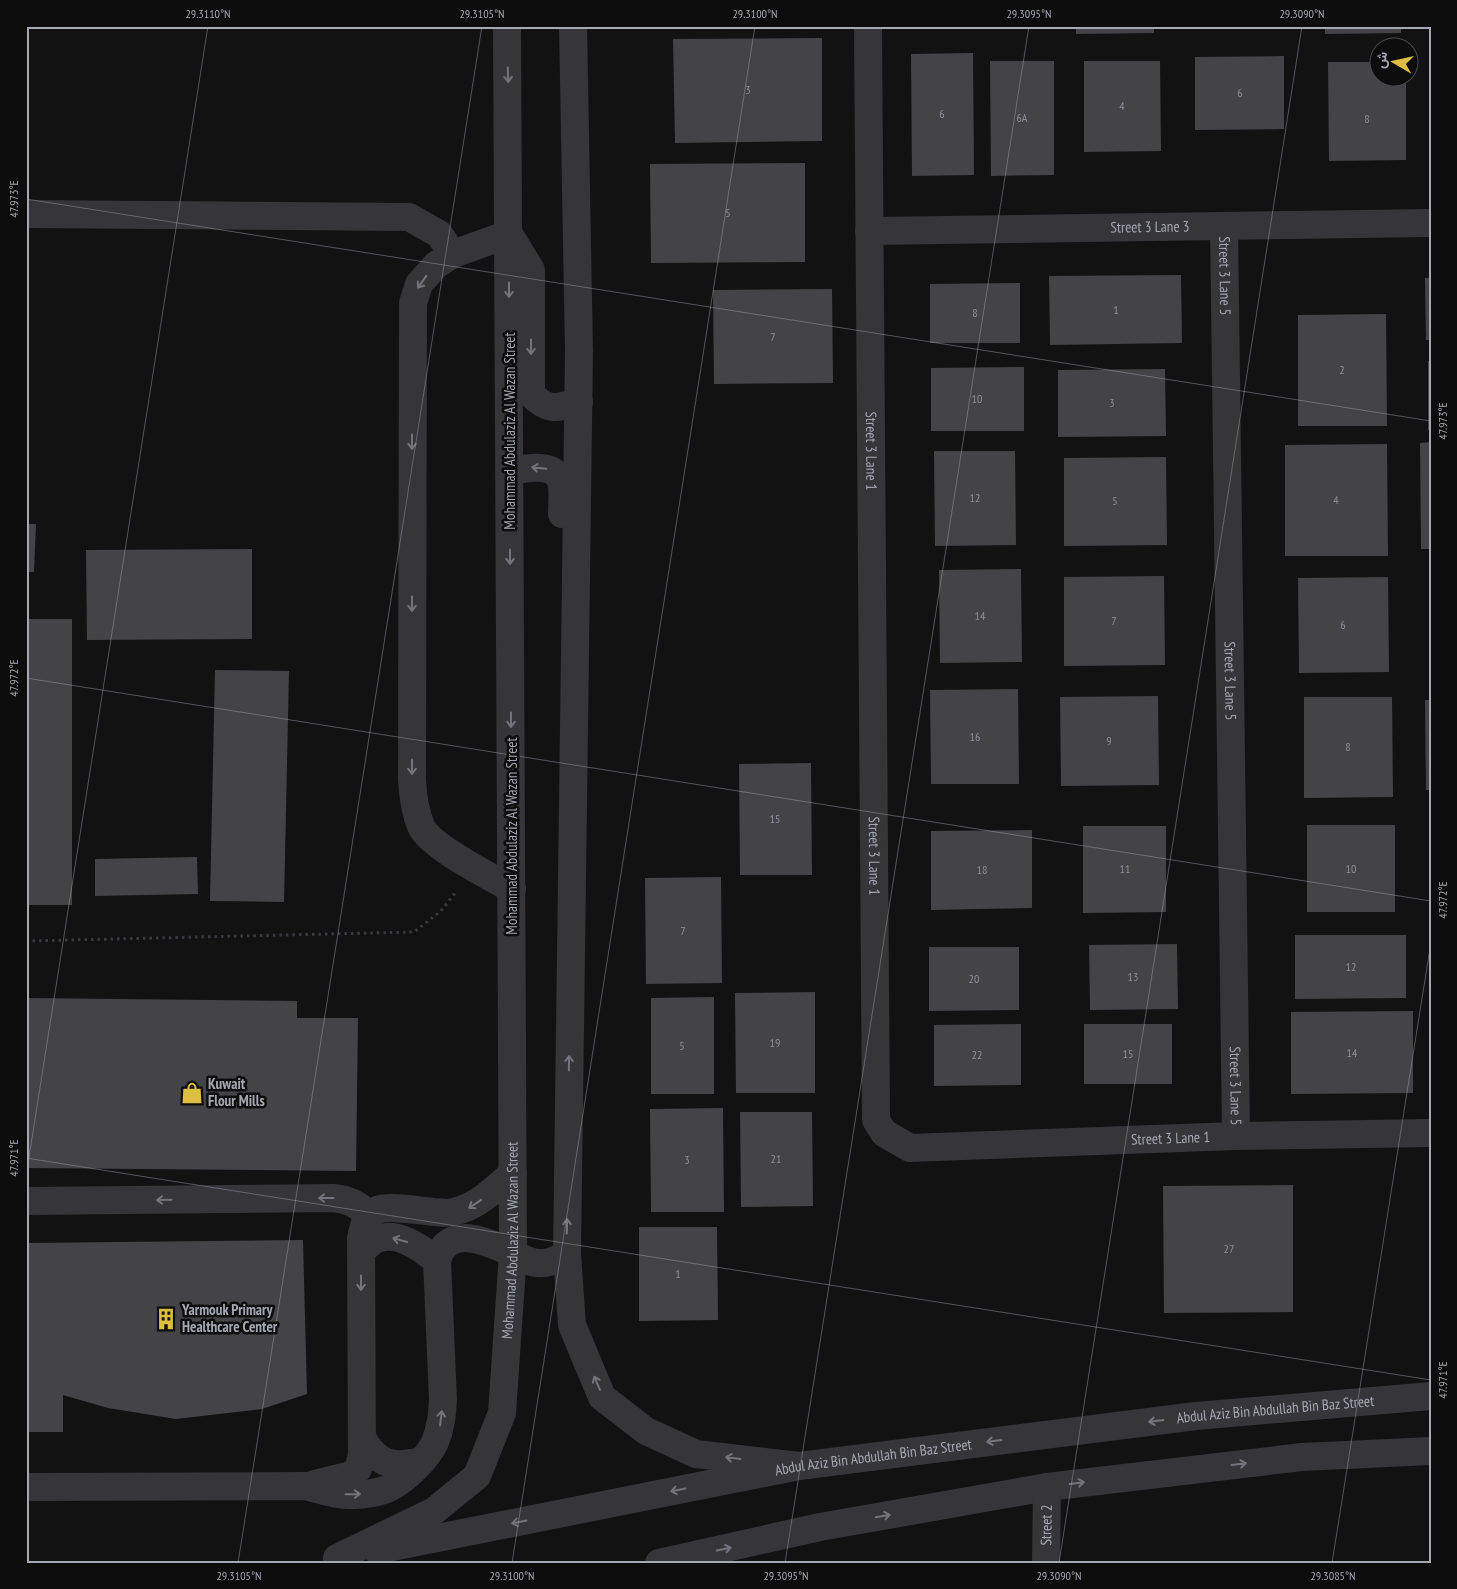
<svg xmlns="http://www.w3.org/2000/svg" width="1457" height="1589" viewBox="0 0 1457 1589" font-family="'PT Sans Narrow',Vazirmatn,sans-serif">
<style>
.building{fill:#444448}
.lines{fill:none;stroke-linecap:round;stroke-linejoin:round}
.path{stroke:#393a3f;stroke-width:3;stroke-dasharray:2.5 4;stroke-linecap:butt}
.minor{stroke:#35353a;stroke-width:28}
.oneway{stroke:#73747c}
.ticks{fill:none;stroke:#a5a7b2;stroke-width:1;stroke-opacity:0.45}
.labels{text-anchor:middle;stroke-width:5;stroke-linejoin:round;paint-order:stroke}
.number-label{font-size:12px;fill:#8d8e98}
.street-label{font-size:15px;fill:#a5a7b2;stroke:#0d0d0e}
.poi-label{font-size:15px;font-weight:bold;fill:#a5a7b2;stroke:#0d0d0e;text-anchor:start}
.neatline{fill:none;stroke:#a5a7b2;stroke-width:2}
.ticks-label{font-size:12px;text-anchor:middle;fill:#a5a7b2}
</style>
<rect width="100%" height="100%" fill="#121213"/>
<!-- building -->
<g class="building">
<path d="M1076,26H1154V33L1076,34Z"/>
<path d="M1325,26H1401V33L1325,34Z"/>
<path d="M822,38V141L675,143L673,39Z"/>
<path d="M973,53L974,175L912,176L911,54Z"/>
<path d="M1284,56V129L1195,130V57Z"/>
<path d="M990,61H1054V175L991,176Z"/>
<path d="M1084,61H1160L1161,151L1084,152Z"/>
<path d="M1328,62H1380V78H1406V160L1329,161Z"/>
<path d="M805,163V262L651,263L650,164Z"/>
<path d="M1181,275L1182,343L1050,345L1049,276Z"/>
<path d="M1425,278H1431V340H1426Z"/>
<path d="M1020,283V343H930V284Z"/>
<path d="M832,289L833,383L714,384L713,290Z"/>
<path d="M1386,314L1387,426H1298V315Z"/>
<rect x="1428" y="361" width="3" height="69"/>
<path d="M1024,367V431H931V368Z"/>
<path d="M1165,369L1166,436L1058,437V370Z"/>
<path d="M1431,442V549H1421L1420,443Z"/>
<path d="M1387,444L1388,556H1285V445Z"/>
<path d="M934,451H1015L1016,545L935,546Z"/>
<path d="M1166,457L1167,545L1064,546V458Z"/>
<path d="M26,524H36L34,572H26Z"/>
<path d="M252,549V639L87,640L86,550Z"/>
<path d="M1021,569L1022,662L940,663L939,570Z"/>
<path d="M1164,576L1165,665L1064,666V577Z"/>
<path d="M1388,577L1389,672L1299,673L1298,578Z"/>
<rect x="26" y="619" width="46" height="286"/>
<path d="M215,670L289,671L284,902L210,901Z"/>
<path d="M1018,689L1019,784H931L930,690Z"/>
<path d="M1158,696L1159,785L1061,786L1060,697Z"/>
<path d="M1304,697H1392L1393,797L1304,798Z"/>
<path d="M1425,700H1431V790H1426Z"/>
<path d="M811,763L812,875H740L739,764Z"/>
<rect x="1307" y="825" width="88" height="87"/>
<path d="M1083,826H1166V912L1083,913Z"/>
<path d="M1032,830V908L931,910V831Z"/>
<path d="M197,857L198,894L95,896V859Z"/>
<path d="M721,877L722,983L646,984L645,878Z"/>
<path d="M1295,935H1406V998L1295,999Z"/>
<path d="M1177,944L1178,1009L1090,1010L1089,945Z"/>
<path d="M929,947H1019V1010L929,1011Z"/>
<path d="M815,992V1093H736L735,993Z"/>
<path d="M714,997V1094H651V998Z"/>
<path d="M26,998L297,1001V1018H358L356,1171L26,1168Z"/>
<path d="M1413,1011V1093L1291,1094V1012Z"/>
<path d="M1021,1024V1085L934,1086V1025Z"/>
<rect x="1084" y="1024" width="88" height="60"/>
<path d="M723,1108L724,1212H651L650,1109Z"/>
<path d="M740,1112H812L813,1206L741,1207Z"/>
<path d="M1293,1185V1312L1164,1313L1163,1186Z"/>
<path d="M639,1227H717L718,1320L639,1321Z"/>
<path d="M303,1240L307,1394L262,1409L176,1419L108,1408L63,1395V1432H26V1243Z"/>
</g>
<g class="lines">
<!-- path -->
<path class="path" d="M26,941L414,932L441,911L456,892"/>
<!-- minor -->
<g class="minor">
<path d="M573,26L579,351L567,1254L572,1325L602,1397L646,1431L696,1454L799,1466"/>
<path id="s1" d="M868,26L876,1120L884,1133L910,1148L1236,1136L1431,1133"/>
<path d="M26,214L409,217L439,234L453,254"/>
<path id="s2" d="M1224,226L1236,1136"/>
<path id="s3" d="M869,231L1431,223"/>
<path d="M510,471C527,468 559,461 562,486C563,495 562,505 562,514"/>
<path d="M512,889C491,877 429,846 421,826C415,812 413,796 412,780L413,303L419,284L436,265L453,254L509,234L531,270V394C548,412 557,408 579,402"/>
<path d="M26,1201L333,1198C349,1199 358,1205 370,1215"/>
<path d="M361,1251C365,1248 369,1244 373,1241C395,1228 421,1248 437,1261"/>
<path d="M362,1438C378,1465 392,1468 422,1461"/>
<path d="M314,1484L351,1475L358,1469L362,1455L361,1238C363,1228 366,1214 377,1210C389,1205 421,1211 434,1212C441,1212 447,1214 453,1212C477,1207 495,1189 513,1173"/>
<path d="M26,1487L305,1486C321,1490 338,1496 355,1495C366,1494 379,1493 389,1488C405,1480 428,1458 435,1442C441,1428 442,1415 443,1400L437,1261C447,1223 487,1241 512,1253C521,1257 527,1262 537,1263C548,1264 558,1260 567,1254"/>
<path id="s4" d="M377,1550L799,1466L1196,1416L1431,1396"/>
<path id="s5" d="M337,1558L434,1511L477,1476L502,1413L513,1253L507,26"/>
<path d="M659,1563L820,1527L1047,1487L1302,1457L1431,1451"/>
<path id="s6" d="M1046,1563L1047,1487"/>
</g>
</g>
<!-- one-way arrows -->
<defs><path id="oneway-shaft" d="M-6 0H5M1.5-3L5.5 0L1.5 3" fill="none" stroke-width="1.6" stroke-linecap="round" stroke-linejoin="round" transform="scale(1.25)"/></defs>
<g class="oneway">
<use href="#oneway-shaft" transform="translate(508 75) rotate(89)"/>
<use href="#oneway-shaft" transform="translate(422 282) rotate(125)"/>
<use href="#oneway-shaft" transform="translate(509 290) rotate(90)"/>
<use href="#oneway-shaft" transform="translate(531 347) rotate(90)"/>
<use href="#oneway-shaft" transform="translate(412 442) rotate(90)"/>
<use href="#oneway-shaft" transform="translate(539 468) rotate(-174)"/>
<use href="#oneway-shaft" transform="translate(510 557) rotate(90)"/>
<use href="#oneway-shaft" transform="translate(412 604) rotate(90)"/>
<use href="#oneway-shaft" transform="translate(511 720) rotate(90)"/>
<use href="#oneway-shaft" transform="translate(412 767) rotate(90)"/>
<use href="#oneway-shaft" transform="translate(569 1063) rotate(-89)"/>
<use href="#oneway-shaft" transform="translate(326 1198) rotate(-180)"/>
<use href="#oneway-shaft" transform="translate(164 1200) rotate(179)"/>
<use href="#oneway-shaft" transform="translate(475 1204) rotate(146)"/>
<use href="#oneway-shaft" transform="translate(567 1226) rotate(-89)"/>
<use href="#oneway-shaft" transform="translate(400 1240) rotate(-165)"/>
<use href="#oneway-shaft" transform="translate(361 1283) rotate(90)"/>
<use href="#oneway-shaft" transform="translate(597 1383) rotate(-113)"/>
<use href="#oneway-shaft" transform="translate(441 1418) rotate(-83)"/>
<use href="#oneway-shaft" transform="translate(1156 1421) rotate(173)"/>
<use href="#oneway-shaft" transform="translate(994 1441) rotate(173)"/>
<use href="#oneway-shaft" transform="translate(733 1458) rotate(-173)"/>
<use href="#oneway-shaft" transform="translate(1239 1464) rotate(-7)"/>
<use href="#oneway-shaft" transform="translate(1077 1483) rotate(-7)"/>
<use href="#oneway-shaft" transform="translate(678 1490) rotate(169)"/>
<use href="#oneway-shaft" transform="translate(353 1494) rotate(-1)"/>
<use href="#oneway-shaft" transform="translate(883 1516) rotate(-10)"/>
<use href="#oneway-shaft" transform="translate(519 1522) rotate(169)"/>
<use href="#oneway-shaft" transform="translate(724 1549) rotate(-12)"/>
</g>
<!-- ticks -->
<path class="ticks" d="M26,199L1431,421M26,678L1431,901M26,1158L1431,1380M26,1176L208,26M238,1563L482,26M512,1563L755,26M785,1563L1029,26M1059,1563L1302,26M1332,1563L1431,942"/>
<!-- icons -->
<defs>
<g id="shop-bare" transform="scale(1.725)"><path d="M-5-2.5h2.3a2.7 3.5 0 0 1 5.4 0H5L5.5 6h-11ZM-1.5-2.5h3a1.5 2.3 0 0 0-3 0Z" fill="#ddbe40" stroke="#0d0d0e" stroke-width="2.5" paint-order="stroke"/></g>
<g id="building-bare" transform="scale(1.725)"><path d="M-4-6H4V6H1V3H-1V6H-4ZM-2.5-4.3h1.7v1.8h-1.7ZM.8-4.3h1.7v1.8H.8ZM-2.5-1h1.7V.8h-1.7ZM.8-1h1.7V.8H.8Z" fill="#ddbe40" stroke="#0d0d0e" stroke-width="2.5" paint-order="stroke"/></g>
</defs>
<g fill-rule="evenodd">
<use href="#shop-bare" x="192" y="1093"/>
<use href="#building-bare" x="166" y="1319"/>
</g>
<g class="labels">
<!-- number labels -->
<g class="number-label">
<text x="748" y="94">3</text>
<text x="1240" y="97">6</text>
<text x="1122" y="110">4</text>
<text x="942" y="118">6</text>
<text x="1022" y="122">6A</text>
<text x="1367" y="123">8</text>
<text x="728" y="217">5</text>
<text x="1116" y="314">1</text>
<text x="975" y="317">8</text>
<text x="773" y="341">7</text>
<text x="1342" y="374">2</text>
<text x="977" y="403">10</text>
<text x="1112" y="407">3</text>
<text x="975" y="502">12</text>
<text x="1336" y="504">4</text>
<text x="1115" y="505">5</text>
<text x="980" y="620">14</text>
<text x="1114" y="625">7</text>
<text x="1343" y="629">6</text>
<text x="975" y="741">16</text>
<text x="1109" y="745">9</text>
<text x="1348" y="751">8</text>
<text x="775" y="823">15</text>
<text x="1125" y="873">11</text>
<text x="1351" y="873">10</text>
<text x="982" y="874">18</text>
<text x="683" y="935">7</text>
<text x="1351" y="971">12</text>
<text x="1133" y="981">13</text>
<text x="974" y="983">20</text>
<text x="775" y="1047">19</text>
<text x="682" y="1050">5</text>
<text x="1352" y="1057">14</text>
<text x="1128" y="1058">15</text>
<text x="977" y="1059">22</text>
<text x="776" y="1163">21</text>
<text x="687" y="1164">3</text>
<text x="1229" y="1253">27</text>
<text x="678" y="1278">1</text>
</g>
<!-- street labels -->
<g class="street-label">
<text dy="5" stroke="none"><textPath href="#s3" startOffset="281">Street 3 Lane 3</textPath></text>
<text dy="5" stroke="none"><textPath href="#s2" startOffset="50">Street 3 Lane 5</textPath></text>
<text transform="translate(510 431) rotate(-90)" y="5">Mohammad Abdulaziz Al Wazan Street</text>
<text dy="5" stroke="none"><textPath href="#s1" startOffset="425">Street 3 Lane 1</textPath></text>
<text dy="5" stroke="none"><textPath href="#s2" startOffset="455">Street 3 Lane 5</textPath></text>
<text transform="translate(512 836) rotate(-90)" y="5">Mohammad Abdulaziz Al Wazan Street</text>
<text dy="5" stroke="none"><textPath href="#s1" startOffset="830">Street 3 Lane 1</textPath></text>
<text dy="5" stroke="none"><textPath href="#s2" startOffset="860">Street 3 Lane 5</textPath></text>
<text dy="5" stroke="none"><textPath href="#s1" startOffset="1400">Street 3 Lane 1</textPath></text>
<text dy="5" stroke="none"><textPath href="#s5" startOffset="404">Mohammad Abdulaziz Al Wazan Street</textPath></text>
<text dy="5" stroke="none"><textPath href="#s4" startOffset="910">Abdul Aziz Bin Abdullah Bin Baz Street</textPath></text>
<text dy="5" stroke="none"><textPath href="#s4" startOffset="505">Abdul Aziz Bin Abdullah Bin Baz Street</textPath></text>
<text dy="5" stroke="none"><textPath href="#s6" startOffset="38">Street 2</textPath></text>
</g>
<!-- poi labels -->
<g class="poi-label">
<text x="208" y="1089">Kuwait<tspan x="208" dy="17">Flour Mills</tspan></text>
<text x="182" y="1315">Yarmouk Primary<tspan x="182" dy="17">Healthcare Center</tspan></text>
</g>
</g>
<!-- border -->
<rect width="1457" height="1589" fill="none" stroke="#0d0d0e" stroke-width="55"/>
<!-- north arrow -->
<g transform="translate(1394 62) rotate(279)"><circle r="24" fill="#0d0d0e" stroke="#4a4b50"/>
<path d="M0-4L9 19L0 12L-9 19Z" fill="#ddbe40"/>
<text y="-8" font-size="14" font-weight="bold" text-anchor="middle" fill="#a5a7b2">ش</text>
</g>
<rect x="28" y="28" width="1402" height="1534" class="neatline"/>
<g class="ticks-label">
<text x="208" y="18">29.3110°N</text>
<text x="482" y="18">29.3105°N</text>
<text x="755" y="18">29.3100°N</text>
<text x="1029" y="18">29.3095°N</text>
<text x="1302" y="18">29.3090°N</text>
<text transform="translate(14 199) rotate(-90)" y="4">47.973°E</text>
<text transform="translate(1443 421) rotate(-90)" y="4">47.973°E</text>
<text transform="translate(14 678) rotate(-90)" y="4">47.972°E</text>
<text transform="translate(1443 900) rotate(-90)" y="4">47.972°E</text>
<text transform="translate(14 1158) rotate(-90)" y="4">47.971°E</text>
<text transform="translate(1443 1380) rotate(-90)" y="4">47.971°E</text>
<text x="239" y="1580">29.3105°N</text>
<text x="512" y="1580">29.3100°N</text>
<text x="786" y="1580">29.3095°N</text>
<text x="1059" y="1580">29.3090°N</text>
<text x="1333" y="1580">29.3085°N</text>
</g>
</svg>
